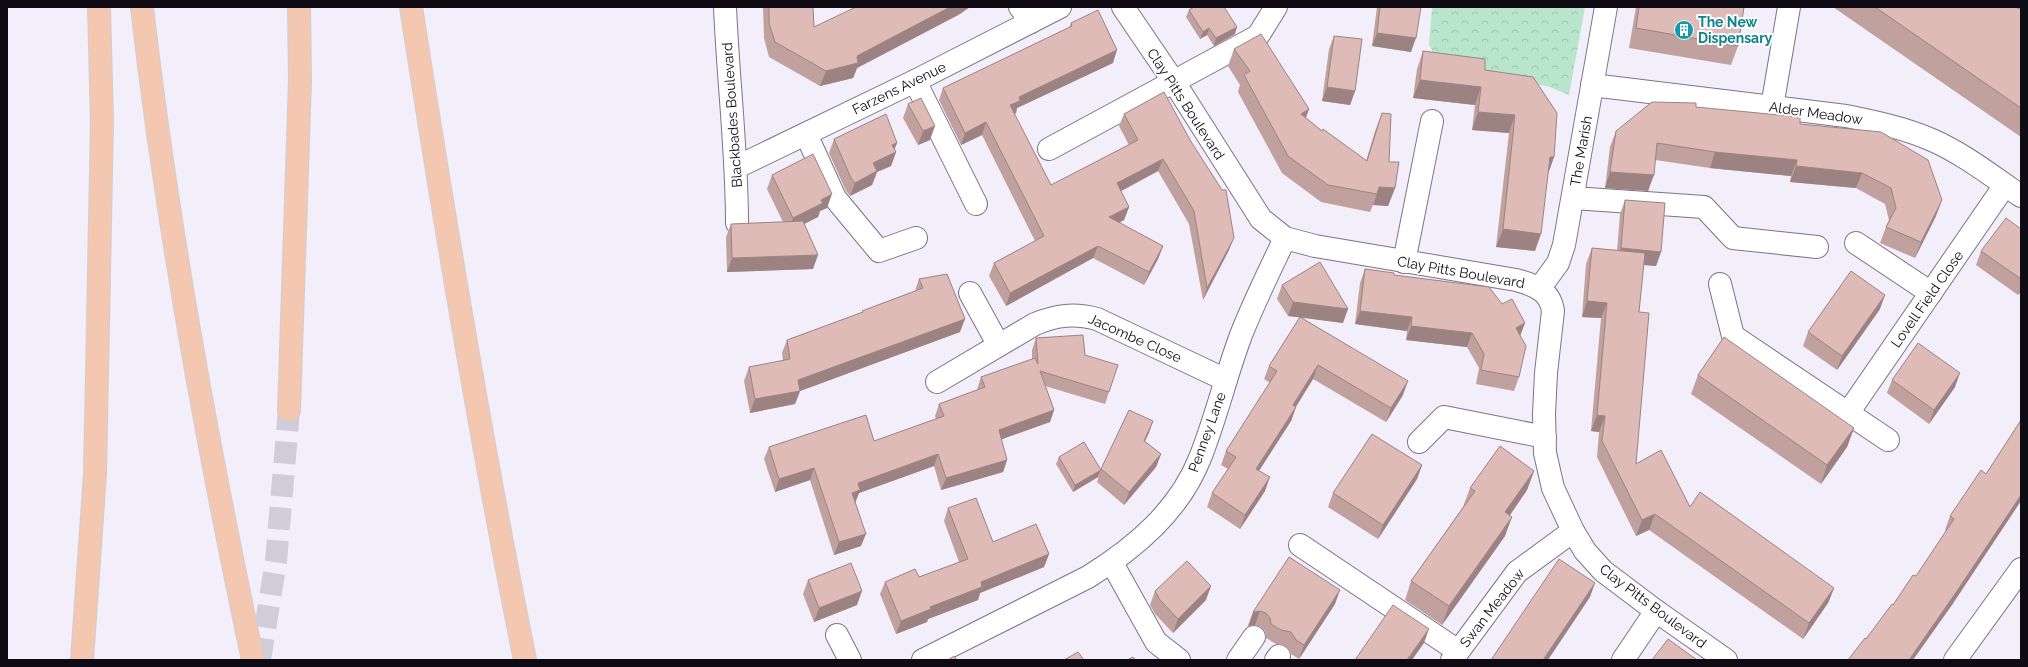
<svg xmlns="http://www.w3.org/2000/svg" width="2028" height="667" viewBox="0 0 2028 667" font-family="Raleway,sans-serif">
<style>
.park{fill:url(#park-crowns)}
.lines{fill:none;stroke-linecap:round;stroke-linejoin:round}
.highway-tunnel{stroke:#d0ccd8;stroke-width:22;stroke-dasharray:22 11;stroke-linecap:butt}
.minor-casing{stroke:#7b738e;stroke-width:24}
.highway-casing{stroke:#cfced0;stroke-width:24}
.minor{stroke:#fff;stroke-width:22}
.highway{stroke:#f4c8b0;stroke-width:22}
.wall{fill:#c0a19e}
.shaded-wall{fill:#9c8381}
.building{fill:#dfbbb8;stroke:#9c8381}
.labels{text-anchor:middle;stroke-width:4;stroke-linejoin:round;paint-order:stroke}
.culture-label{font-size:14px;font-weight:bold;fill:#0d838f;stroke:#fff;text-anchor:start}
.street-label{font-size:14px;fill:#0e0b15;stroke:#fff}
</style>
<defs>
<pattern id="park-crowns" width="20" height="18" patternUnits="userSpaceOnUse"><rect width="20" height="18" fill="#b7e6cc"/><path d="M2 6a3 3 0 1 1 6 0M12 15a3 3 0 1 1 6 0" fill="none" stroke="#9cc4ae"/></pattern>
</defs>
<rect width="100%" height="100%" fill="#f2eefa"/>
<!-- park -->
<path class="park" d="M1432,7H1585L1569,95L1550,87L1439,63L1429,45Z"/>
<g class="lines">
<!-- highway-tunnel -->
<path class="highway-tunnel" d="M260,660L276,561L289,410"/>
<!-- minor casing -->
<g class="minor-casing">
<g id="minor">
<path d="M725,7C728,79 737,151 737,223"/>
<path d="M1020,7L1031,22"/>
<path d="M1123,7L1174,82L1261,219L1285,238L1315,246L1516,280C1534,285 1550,290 1553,311L1546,373L1544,414L1545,453L1553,488L1573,531L1585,551L1603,571L1656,611L1726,660"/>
<path d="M915,81L976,204"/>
<path d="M1592,85L1846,116C1875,122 1905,128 1932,140C1964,154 1993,177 2021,196"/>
<path d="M1772,107L1789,7"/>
<path d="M806,134L835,198L879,251L916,238"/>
<path d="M1049,149L1258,36L1276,7"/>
<path d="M737,167L915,81L1060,7"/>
<path d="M1573,198L1704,207L1733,238L1817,247"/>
<path d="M1856,243L1931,293"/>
<path d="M1404,262L1432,121"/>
<path d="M1720,284L1733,336L1888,440"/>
<path d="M1539,289L1558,263L1564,245L1606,7"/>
<path d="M970,293L998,344"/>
<path d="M937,382L1035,324C1057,315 1074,313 1097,319L1226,380"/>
<path d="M1848,413L2005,185"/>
<path d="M1419,442L1444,417L1545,437"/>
<path d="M1300,545L1458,651"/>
<path d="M1112,563L1156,642L1179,660"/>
<path d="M837,635L850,660"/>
<path d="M923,660L1088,577C1135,548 1179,511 1200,458C1216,418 1226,375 1241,335C1254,302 1270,270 1285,238"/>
<path d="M1238,660L1254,637"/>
<path d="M1276,660L1279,656"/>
<path d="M1452,660L1517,572L1573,531"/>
<path d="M1623,660L1656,611"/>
<path d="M1955,660L2021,569"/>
</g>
</g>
<!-- highway casing -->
<g class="highway-casing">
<g id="highway">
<path d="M142,7C167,226 207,444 253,660"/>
<path d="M411,7C445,225 481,443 525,660"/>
<path d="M289,410L300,80L299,7"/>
<path d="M82,660L95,474L102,121L99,7"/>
</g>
</g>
<!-- minor -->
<use href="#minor" class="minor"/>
<!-- highway -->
<use href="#highway" class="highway"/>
</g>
<!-- wall -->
<g class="wall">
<path d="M763,7H813L814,27L960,14L857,68L853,78L820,86L769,57L764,38Z"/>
<path d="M1377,7H1421L1411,52L1372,46Z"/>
<path d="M1636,7H1744L1738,46L1731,65L1629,48Z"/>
<path d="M1833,7H2016L2021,10V137Z"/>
<path d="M1189,10L1235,34L1214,46L1207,35L1200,39L1186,17Z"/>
<path d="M1071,23L1113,63L1017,108L1016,113L1014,114L1051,185L1129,145L1119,126L1124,114L1164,92L1229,250L1203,300L1189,224L1158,171L1121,191L1129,207L1124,220L1119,223L1163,246L1158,259L1144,285L1093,258L1006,306L989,276L994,263L1035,241L982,135L961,145L939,100L943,88L1069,28Z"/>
<path d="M1334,36L1355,91L1350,105L1322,101L1329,49Z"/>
<path d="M1234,49L1309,109L1306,118L1322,131L1366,161L1375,131L1382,113L1389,162L1395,188L1388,206L1373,205L1370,212L1321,202L1282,173L1238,92L1240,85L1228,66Z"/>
<path d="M1423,51L1485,70L1554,157L1548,174L1535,251L1496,247L1509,133L1472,130L1475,105L1413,98L1417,69Z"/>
<path d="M908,104L930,140L918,145L903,118Z"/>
<path d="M1696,107L1800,124L1936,216L1915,258L1880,243L1886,227L1889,220L1885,204L1856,188L1790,182L1791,176L1710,168L1655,160L1648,191L1605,188L1610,147L1616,131Z"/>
<path d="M834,139L897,143L894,149L896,152L891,166L877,172L872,185L850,196L846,191L829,153Z"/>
<path d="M772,175L827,208L820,211L818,217L804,224L813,269L727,272L726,237L731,224L783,222L767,189Z"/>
<path d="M1625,200L1661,252L1656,266L1643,265L1639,312L1636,464L1690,507L1834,588L1828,603L1803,639L1649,530L1636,536L1597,457L1599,432L1591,431L1601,318L1582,317L1586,264L1592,248L1617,251L1620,214Z"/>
<path d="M2021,229V291L2018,295L1976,265L1981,251Z"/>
<path d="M1365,269L1394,275L1502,304L1525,323L1520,335L1519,377L1514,391L1476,384L1479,368L1467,347L1406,340L1407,331L1355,324L1360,283Z"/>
<path d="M919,279L960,332L800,391L795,404L750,413L744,381L749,367L783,361L782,353L787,340L862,313V311L915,291Z"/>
<path d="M1282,285L1343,323L1301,317L1403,395L1386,422L1313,379L1296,407L1291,421L1259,471L1265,491L1240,529L1207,507L1212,493L1228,469L1221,465L1226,451L1270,383L1264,379L1269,366L1300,317L1288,316L1277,299Z"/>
<path d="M1880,309L1837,370L1803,346L1808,332Z"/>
<path d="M1036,338L1085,355L1109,392L1105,404L1045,386L1054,410L1050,422L1001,439L1007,460L1003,472L941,490L934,466L859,493L855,503L861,546L834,555L810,480L775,492L764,459L769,447L874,441L936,419L935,416L939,404L977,390L981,377L1032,359V350Z"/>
<path d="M1698,375L1854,428L1847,447L1821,484L1691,394Z"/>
<path d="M1892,380L1955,387L1929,424L1887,393Z"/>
<path d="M1153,421L1145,441L1161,454L1156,467L1124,505L1097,482L1101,469Z"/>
<path d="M1059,457L1101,470L1098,477L1073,492L1056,464Z"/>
<path d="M1422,465L1417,479L1378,539L1328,507L1333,493Z"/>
<path d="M1534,471L1527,490L1510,515L1505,536L1442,625L1405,600L1411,581L1463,507L1470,488Z"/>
<path d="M1986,474L1952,605L1866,639L1916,576L1946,531L1945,530L1950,516Z"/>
<path d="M948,508L993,542L1049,554L1044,567L980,593L978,600L928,619L927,622L896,634L880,594L885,582L919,577L959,562L944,521Z"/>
<path d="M1289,557L1335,604L1299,659L1291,654L1286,646L1276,644L1266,638L1265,631L1261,627L1255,625L1248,626Z"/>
<path d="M808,580L857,605L814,622L803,594Z"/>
<path d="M1155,591L1206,600L1173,633L1155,614L1150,605Z"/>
</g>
<!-- shaded-wall -->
<g class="shaded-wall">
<path d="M950,7H970L960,14L857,68L853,78L820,86L826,71L857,56Z"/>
<path d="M1237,27L1235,34L1214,46L1216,38Z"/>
<path d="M1209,28L1207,35L1200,39L1203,32Z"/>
<path d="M1377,33L1416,38L1411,52L1372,46Z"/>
<path d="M1117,50L1113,63L1017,108L1016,113L1005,118L1010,105L1019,97Z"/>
<path d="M1420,80L1481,87L1475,105L1413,98Z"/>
<path d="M1327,87L1355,91L1350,105L1322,101Z"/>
<path d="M1309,109L1302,127L1301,114Z"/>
<path d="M1478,112L1515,115L1509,133L1472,130Z"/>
<path d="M986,122L982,135L961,145L965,133Z"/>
<path d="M935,126L930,140L918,145L923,131Z"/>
<path d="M897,143L893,153L896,152L891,166L877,172L872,185L850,196L855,183L873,163L892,145Z"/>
<path d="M1715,152L1797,160L1791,176L1710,168Z"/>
<path d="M1550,157H1554L1548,174Z"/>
<path d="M1163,159L1158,171L1112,196L1117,183Z"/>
<path d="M1796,166L1862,173L1856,188L1790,182Z"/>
<path d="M1610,172L1654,175L1648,191L1605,188Z"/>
<path d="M1379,187L1395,188L1388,206L1373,205L1377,194Z"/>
<path d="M832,194L827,208L820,211L818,217L788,232L793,218L821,200Z"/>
<path d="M1942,200L1936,216L1915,258L1921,242Z"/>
<path d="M1129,207L1124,220L1105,230L1109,217Z"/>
<path d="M1503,229L1541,234L1535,251L1496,247Z"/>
<path d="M1234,238L1229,250L1203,300L1207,288Z"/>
<path d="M1098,246L1093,258L1006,306L1010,293Z"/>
<path d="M1163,246L1158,259L1144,285L1149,272Z"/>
<path d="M1621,248L1661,252L1656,266L1616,262Z"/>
<path d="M818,255L813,269L727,272L732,258Z"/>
<path d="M2021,287V291L2018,295Z"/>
<path d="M1885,295L1880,309L1837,370L1842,356Z"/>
<path d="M1587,301L1607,303L1601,318L1582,317Z"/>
<path d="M1293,302L1348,309L1343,323L1288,316Z"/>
<path d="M1360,311L1412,317L1407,331L1355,324Z"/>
<path d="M965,319L960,332L800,391L795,404L750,413L755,399L798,380Z"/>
<path d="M1525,323L1520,336L1516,328Z"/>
<path d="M1411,326L1472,333L1467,347L1406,340Z"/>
<path d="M1318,365L1313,379L1288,419L1293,405Z"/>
<path d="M1960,373L1955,387L1929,424L1934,410Z"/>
<path d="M1408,381L1403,395L1386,422L1391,408Z"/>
<path d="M1296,407L1291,421L1251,483L1256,469Z"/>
<path d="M1054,410L1050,422L994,442L999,430Z"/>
<path d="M1597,415L1605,416L1599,432L1591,431Z"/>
<path d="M1153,421L1149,433L1139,453L1144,441Z"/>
<path d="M1854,428L1847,447L1821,484L1827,465Z"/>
<path d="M938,454L934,466L859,493L855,503L852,493L858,483Z"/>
<path d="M1161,454L1156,467L1124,505L1129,492Z"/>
<path d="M1007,460L1003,472L941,490L946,478Z"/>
<path d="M1422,465L1417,479L1378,539L1383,525Z"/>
<path d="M814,468L810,480L775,492L779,479Z"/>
<path d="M1101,470L1098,477L1073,492L1075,485Z"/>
<path d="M1534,471L1527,490L1499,531L1505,512Z"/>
<path d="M1270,477L1265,491L1240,529L1245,515Z"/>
<path d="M2021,495V501L1952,605L1913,660H1909Z"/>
<path d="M1655,514L1649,530L1636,536L1642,520Z"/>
<path d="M1512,517L1505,536L1442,625L1449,606Z"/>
<path d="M866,534L861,546L834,555L839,542Z"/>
<path d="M1049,554L1044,567L980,593L978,600L928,619L927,622L896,634L901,621L981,582Z"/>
<path d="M1595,583L1590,597L1548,660H1543Z"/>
<path d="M1211,586L1206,600L1173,633L1178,619Z"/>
<path d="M1834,588L1828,603L1803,639L1809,623Z"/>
<path d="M1340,590L1335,604L1299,659L1304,645Z"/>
<path d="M862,591L857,605L814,622L819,608Z"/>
<path d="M1260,611L1255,625L1248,626L1253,612Z"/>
<path d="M1429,629L1424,643L1412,660H1407Z"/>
</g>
<!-- building -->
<g class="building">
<path d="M769,7H813L814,27L856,7H950L857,56L858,63L826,71L775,42L769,23Z"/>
<path d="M1194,7H1224L1237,27L1216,38L1209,28L1203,32L1189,10Z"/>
<path d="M1380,7H1421L1416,38L1377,33Z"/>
<path d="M1639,7H1744L1738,46L1636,28Z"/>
<path d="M1875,7H2016L2021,10V108Z"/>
<path d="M1098,10L1117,50L1019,97L1020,101L1010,105L1051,185L1138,140L1124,114L1164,92L1190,140L1222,190H1226L1234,238L1207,288L1194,211L1163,159L1117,183L1129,207L1109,217L1163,246L1149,272L1098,246L1010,293L994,263L1044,236L986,122L965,133L943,88L1072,26L1071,23Z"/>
<path d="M1261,34L1309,109L1301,114L1322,131L1323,129L1367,161L1382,113L1391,114L1389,162H1399L1395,188L1379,187L1377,194L1328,185L1288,156L1244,75L1250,71L1234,49Z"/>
<path d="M1334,36L1362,39L1355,91L1327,87Z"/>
<path d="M1423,51L1485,59V70L1533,77L1557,113L1554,157H1550L1541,234L1503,229L1515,115L1478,112L1481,87L1420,80Z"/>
<path d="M921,98L935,126L923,131L908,104Z"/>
<path d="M1652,102L1696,103V107L1800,117V124L1881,132L1928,160L1942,200L1921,242L1886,227L1896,208L1891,188L1862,173L1796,166L1797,160L1715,152L1657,143L1654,175L1610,172L1616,131Z"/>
<path d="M886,114L897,143L892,145L896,152L873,163L877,171L855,183L851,178L834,139Z"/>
<path d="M813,154L832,194L821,200L823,203L793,218L772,175Z"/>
<path d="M1625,200L1665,203L1661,252L1621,248Z"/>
<path d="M2006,218L2021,229V279L1981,251Z"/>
<path d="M803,221L818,255L732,258L731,224Z"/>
<path d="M1592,248L1645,253L1639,312L1649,313L1636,464L1661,450L1690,507L1700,492L1834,588L1809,623L1655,514L1642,520L1602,441L1605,416L1597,415L1607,303L1587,301Z"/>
<path d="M1320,262L1348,309L1293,302L1282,285Z"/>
<path d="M1365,269L1394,273V275L1489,287L1502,304L1512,299L1525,323L1516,328L1526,346L1519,377L1481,370L1484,354L1472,333L1411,326L1412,317L1360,311Z"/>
<path d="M1851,271L1885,295L1842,356L1808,332Z"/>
<path d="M947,274L965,319L798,380L800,391L755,399L749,367L790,359L787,340L863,312L862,311L923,288L919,279Z"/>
<path d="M1300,317L1408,381L1391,408L1318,365L1293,405L1296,407L1256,469L1270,477L1245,515L1212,493L1236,457L1226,451L1277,371L1269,366Z"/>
<path d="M1083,335L1085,355L1118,365L1109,392L1040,371L1054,410L999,430L1007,460L946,478L938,454L858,483L860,490L852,493L866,534L839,542L814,468L779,479L769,447L866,415L874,441L944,416L939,404L985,387L981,377L1035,358L1038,364L1036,338Z"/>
<path d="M1724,337L1854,428L1827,465L1698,375Z"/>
<path d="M1918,343L1960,373L1934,410L1892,380Z"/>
<path d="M1129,410L1153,421L1144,441L1161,454L1129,492L1101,469Z"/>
<path d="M2021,420V495L1957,591L1909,660H1848L1865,638L1866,639L1892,604L1893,605L1913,575L1916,576L1954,519L1950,516L1981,470L1986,474Z"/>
<path d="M1372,434L1422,465L1383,525L1333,493Z"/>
<path d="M1084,442L1101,470L1075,485L1059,457Z"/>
<path d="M1500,446L1534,471L1505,512L1512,517L1449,606L1411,581L1475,491L1470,488Z"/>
<path d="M976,498L993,542L1036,524L1049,554L981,582L982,587L930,607L931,609L901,621L885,582L915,569L919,577L968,559L948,508Z"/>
<path d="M1289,557L1340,590L1304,645L1296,640L1291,632L1281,630L1271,624L1270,618L1266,613L1260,611L1253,612Z"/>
<path d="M1559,559L1595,583L1543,660H1491Z"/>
<path d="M1187,561L1211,586L1178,619L1160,600L1155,591Z"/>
<path d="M851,563L862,591L819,608L808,580Z"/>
<path d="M1393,605L1429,629L1407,660H1355Z"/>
<path d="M1668,639L1697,660H1652Z"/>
<path d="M1078,652L1084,660H1064Z"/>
<path d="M954,656L957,660H948Z"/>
<path d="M1133,657L1135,660H1127Z"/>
</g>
<!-- icons -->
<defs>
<g id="building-disc" transform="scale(1)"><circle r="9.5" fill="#0f9aa8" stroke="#fff"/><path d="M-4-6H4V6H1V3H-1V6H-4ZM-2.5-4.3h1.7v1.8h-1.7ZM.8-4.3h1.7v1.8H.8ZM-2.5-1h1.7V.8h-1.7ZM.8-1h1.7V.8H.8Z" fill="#fff"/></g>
</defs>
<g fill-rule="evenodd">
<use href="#building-disc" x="1684" y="30"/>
</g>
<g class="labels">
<!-- culture labels -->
<g class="culture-label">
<text x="1698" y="27">The New<tspan x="1698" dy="16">Dispensary</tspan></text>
</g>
<!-- street labels -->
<g class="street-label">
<text transform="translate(899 88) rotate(-26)" y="5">Farzens Avenue</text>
<text transform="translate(1186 104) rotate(57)" y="5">Clay Pitts Boulevard</text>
<text transform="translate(1816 113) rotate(8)" y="5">Alder Meadow</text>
<text transform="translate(732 115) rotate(-94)" y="5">Blackbades Boulevard</text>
<text transform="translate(1581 151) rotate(-80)" y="5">The Marish</text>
<text transform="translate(1461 272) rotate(10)" y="5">Clay Pitts Boulevard</text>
<text transform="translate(1927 299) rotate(-55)" y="5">Lovell Field Close</text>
<text transform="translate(1135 338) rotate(24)" y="5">Jacombe Close</text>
<text transform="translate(1207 432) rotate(-70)" y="5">Penney Lane</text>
<text transform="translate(1653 606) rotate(37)" y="5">Clay Pitts Boulevard</text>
<text transform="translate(1492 608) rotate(-52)" y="5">Swan Meadow</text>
</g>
</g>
<!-- border -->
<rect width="2028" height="667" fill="none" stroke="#0e0b15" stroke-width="16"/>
</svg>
